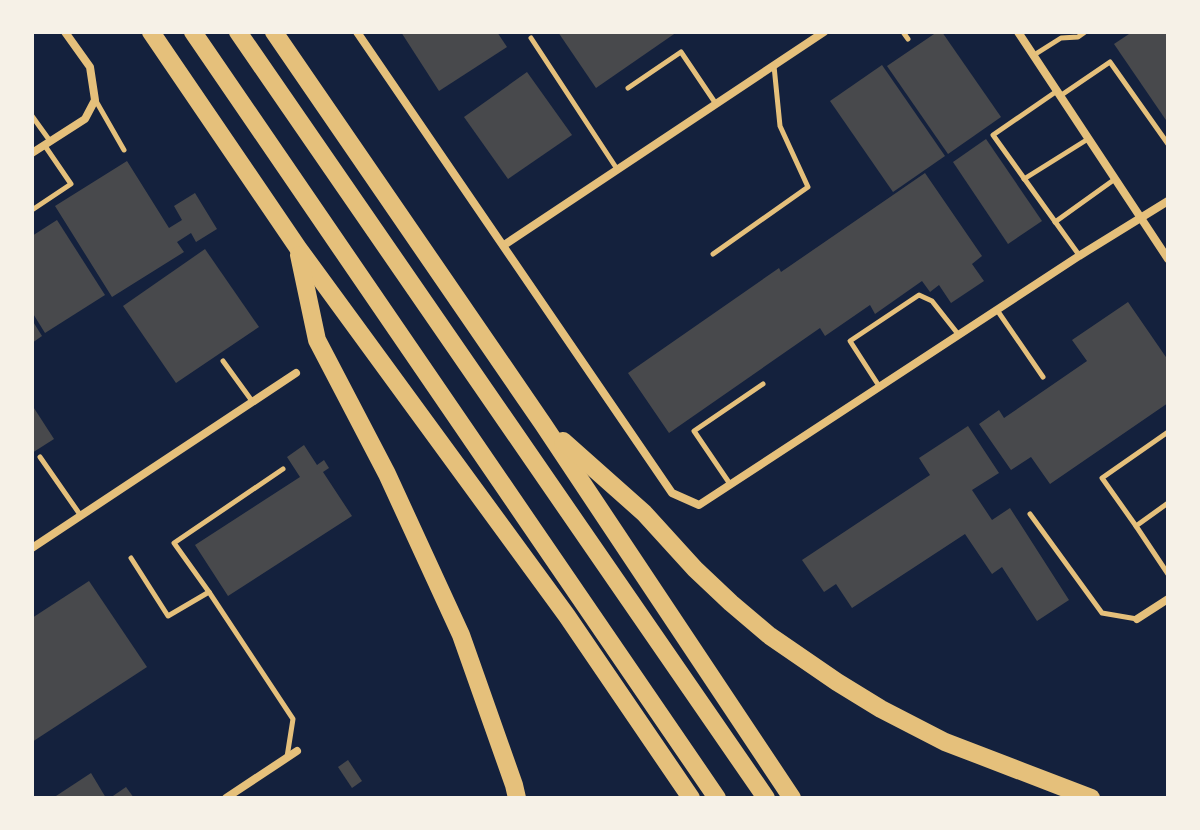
<svg xmlns="http://www.w3.org/2000/svg" width="1200" height="830" viewBox="0 0 1200 830" font-family="Inter,sans-serif">
<style>
.building{fill:#48494c}
.lines{fill:none;stroke-linecap:round;stroke-linejoin:round}
.service{stroke:#e5c07b;stroke-width:5}
.minor{stroke:#e5c07b;stroke-width:8}
.motorway{stroke:#e5c07b;stroke-width:18}
</style>
<rect width="100%" height="100%" fill="#14213d"/>
<!-- building -->
<g class="building">
<path d="M401,32H497L507,47L439,91Z"/>
<path d="M558,32H677L596,88Z"/>
<path d="M937,32H942L1001,117L948,154L887,66Z"/>
<path d="M1132,32H1168V123L1114,44Z"/>
<path d="M882,65L945,156L893,192L830,101Z"/>
<path d="M527,72L572,135L508,179L464,117Z"/>
<path d="M986,139L1042,221L1008,244L953,162Z"/>
<path d="M127,161L169,228L182,220L174,206L195,193L217,229L196,242L191,233L177,242L184,252L112,297L55,206Z"/>
<path d="M925,173L982,256L972,264L984,281L951,303L939,285L930,292L922,281L875,314L870,305L825,336L820,328L669,433L628,373L779,268L781,272Z"/>
<path d="M57,220L105,295L45,333L32,312V236Z"/>
<path d="M205,249L259,327L176,383L123,306Z"/>
<path d="M1128,302L1168,360V403L1050,484L1031,457L1011,470L979,424L999,410L1004,418L1087,361L1072,340Z"/>
<path d="M32,320L42,336L32,343Z"/>
<path d="M32,405L54,439L32,453Z"/>
<path d="M968,426L999,473L972,490L992,520L1010,508L1069,600L1037,621L1002,567L992,574L965,534L852,608L836,584L824,592L802,560L930,475L919,458Z"/>
<path d="M304,445L317,465L324,460L329,468L323,472L352,516L228,596L195,545L300,477L287,457Z"/>
<path d="M89,581L147,667L32,742V618Z"/>
<path d="M348,760L362,781L352,788L338,767Z"/>
<path d="M91,773L106,798H58L56,796Z"/>
<path d="M126,787L134,798H110Z"/>
</g>
<g class="lines">
<!-- service -->
<g class="service">
<path d="M903,32L908,39"/>
<path d="M531,38L617,169"/>
<path d="M1034,55L1061,38L1078,37L1085,32"/>
<path d="M628,88L681,52L716,104"/>
<path d="M1057,91L993,135L1079,255"/>
<path d="M1060,96L1110,62L1168,144"/>
<path d="M96,101L124,150"/>
<path d="M32,116L50,141"/>
<path d="M1024,179L1088,139"/>
<path d="M32,210L71,184L45,146"/>
<path d="M1055,222L1115,179"/>
<path d="M713,254L808,187L780,126L774,66"/>
<path d="M997,310L1043,377"/>
<path d="M223,361L252,401"/>
<path d="M879,386L850,341L919,295L932,301L958,334"/>
<path d="M40,457L81,516"/>
<path d="M730,484L694,431L763,384"/>
<path d="M1168,503L1136,526L1168,574"/>
<path d="M1030,514L1102,613L1137,619"/>
<path d="M1136,526L1102,478L1168,432"/>
<path d="M131,558L168,616L209,592L293,719L287,757"/>
<path d="M209,592L174,543L283,469"/>
</g>
<!-- minor -->
<g class="minor">
<path d="M357,32L672,493L699,505L1079,256L1168,201"/>
<path d="M1018,32L1168,259"/>
<path d="M32,153L85,119L95,100L90,67L65,32"/>
<path d="M504,245L824,32"/>
<path d="M32,548L296,373"/>
<path d="M1137,619L1168,599"/>
<path d="M226,798L297,751"/>
</g>
<!-- motorway -->
<g class="motorway">
<path d="M151,32L298,248L567,616L691,798"/>
<path d="M193,32L717,798"/>
<path d="M238,32L766,798"/>
<path d="M274,32L543,424L792,798"/>
<path d="M299,255L317,340L387,474L461,635L514,785L517,798"/>
<path d="M563,441L644,513L695,569L731,603L770,636L837,682L881,709L945,742L1091,798"/>
</g>
</g>
<!-- border -->
<rect width="1200" height="830" fill="none" stroke="#f6f1e7" stroke-width="68"/>
</svg>
